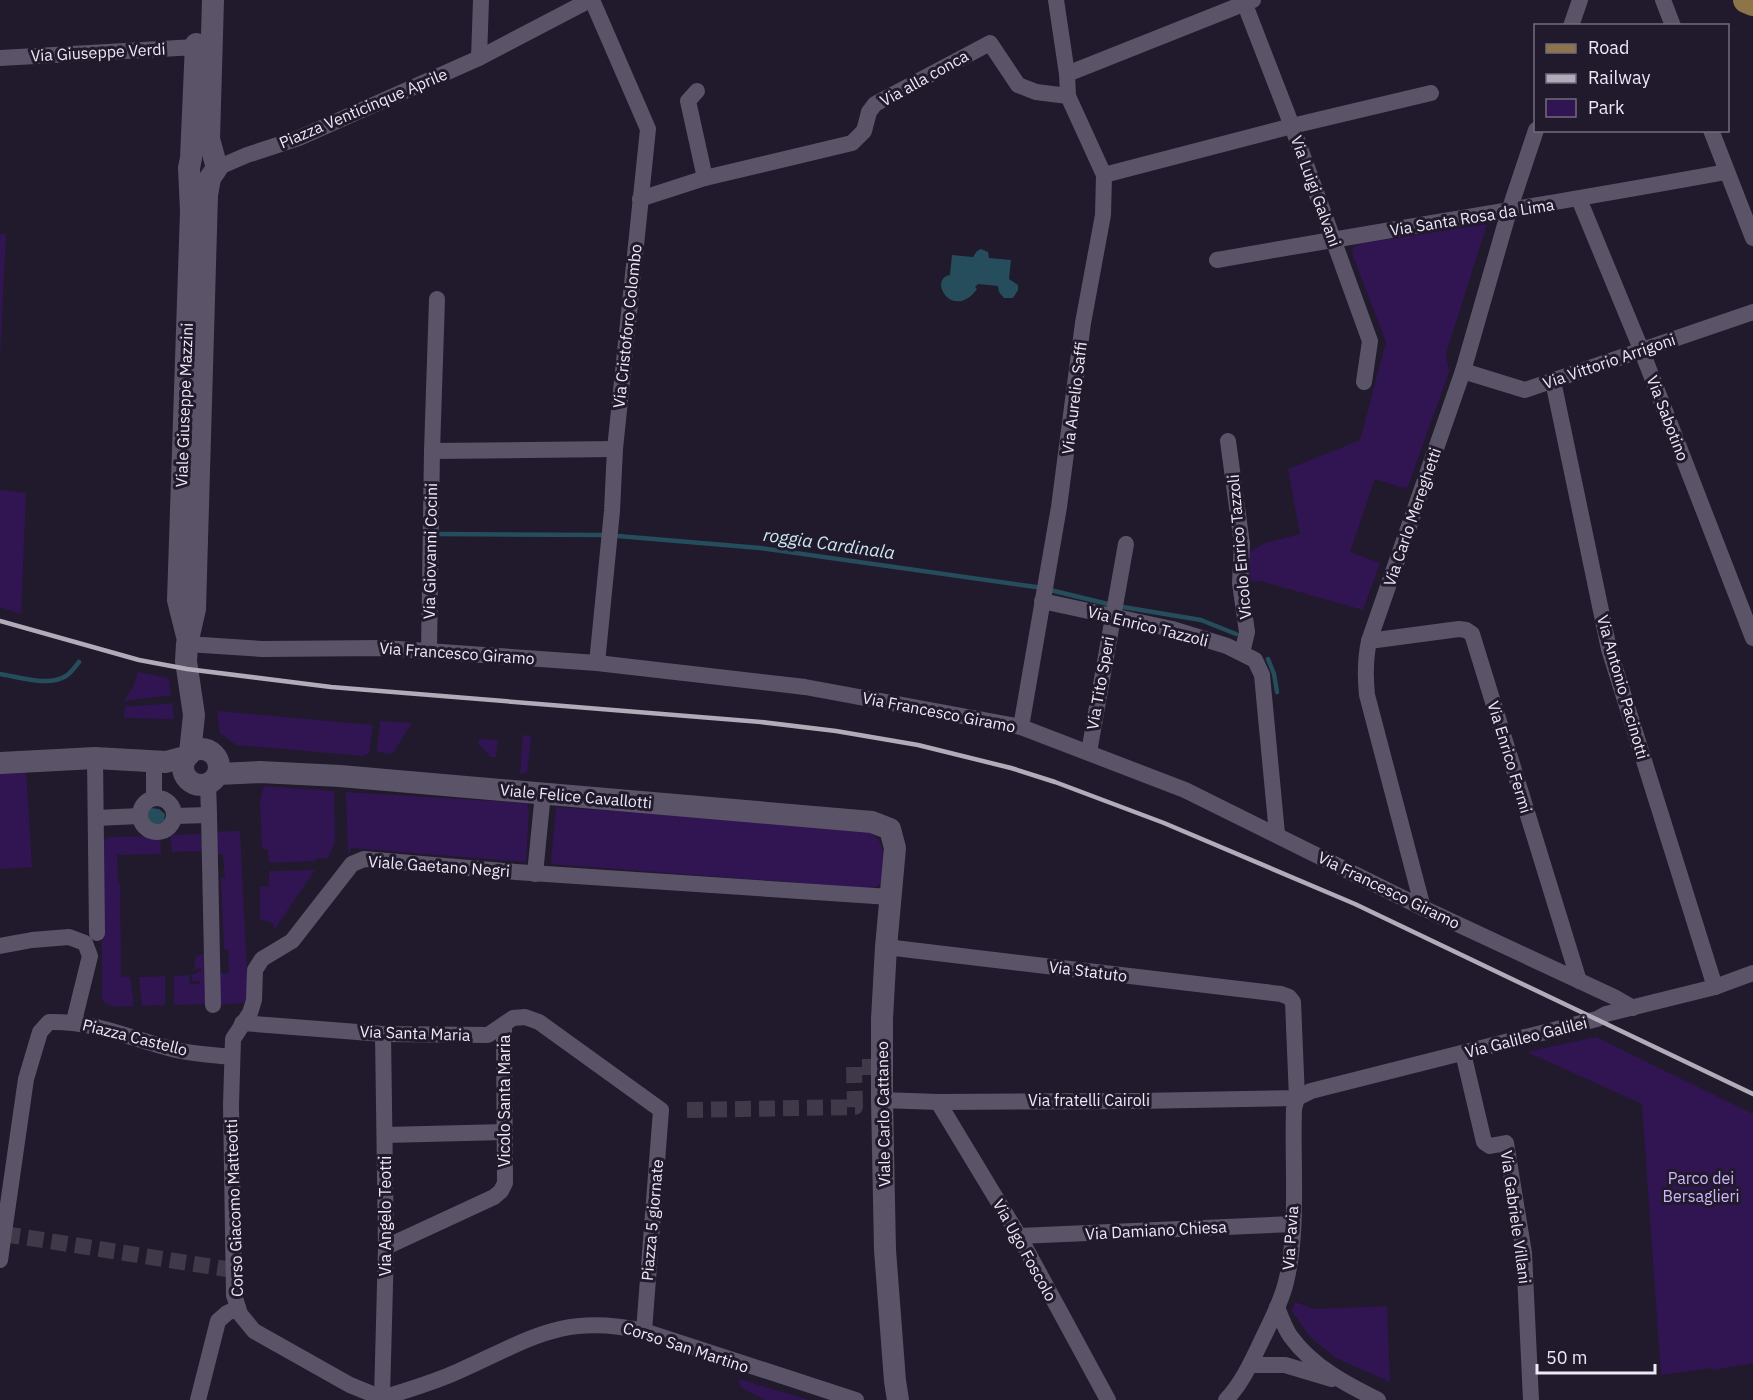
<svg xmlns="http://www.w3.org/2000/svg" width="1753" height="1400" viewBox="0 0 1753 1400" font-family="'IBM Plex Sans',sans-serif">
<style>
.green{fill:#311552}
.water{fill:#254d5b}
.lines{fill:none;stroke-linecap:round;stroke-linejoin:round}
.stream{stroke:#254d5b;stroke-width:4.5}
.street-tunnel{stroke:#3f394a;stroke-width:16;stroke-dasharray:16 8;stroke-linecap:butt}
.street{stroke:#5b5468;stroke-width:16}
.secondary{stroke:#5b5468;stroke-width:22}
.primary{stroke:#8d7549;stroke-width:26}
.rail{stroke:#b0acb9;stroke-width:4.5}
.labels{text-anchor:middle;stroke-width:6;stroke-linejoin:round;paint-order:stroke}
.street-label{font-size:16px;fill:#ece8f4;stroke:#201a2c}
.park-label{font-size:16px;fill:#ceb6f8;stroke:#201a2c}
.water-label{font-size:18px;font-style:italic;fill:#cce7f1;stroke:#201a2c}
</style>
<rect width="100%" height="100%" fill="#201a2c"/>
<!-- green -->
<g class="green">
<path d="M1487,224L1446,354L1449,372L1407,489L1375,479L1350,552L1380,563L1363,610L1260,581L1246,582V554L1265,543L1300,534L1288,469L1360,440L1386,342L1353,256L1352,250L1356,246L1363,243Z"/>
<path d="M0,234H6L0,359Z"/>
<path d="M0,490L26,493L21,614L0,607Z"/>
<path d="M138,672L169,678L171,695L124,701L134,685Z"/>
<path d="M172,703L174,719L124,718L125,707Z"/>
<path d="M217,711L373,725L369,754H365L364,756L236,745L220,733Z"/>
<path d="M380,721L412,723L392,754L377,752Z"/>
<path d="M523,735L531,736V740L527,773L520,774Z"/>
<path d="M479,739L498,740L496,757H490L478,743Z"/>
<path d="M26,770L32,867L0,869V771Z"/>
<path d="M264,786L334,791L335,842L328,858H316L315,861L269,863L268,849H262L260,801Z"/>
<path d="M346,792L527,803L529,809L526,862L351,848L348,856Z"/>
<path d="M556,807L860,828C888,837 885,858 882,882L876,887L866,888L551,864Z"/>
<path d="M240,831L248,995L243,1003L218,1005L217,973H229L228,950L224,949L221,878L225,877L223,854H211L210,832Z"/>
<path d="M201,834L202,851L172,852L171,835Z"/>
<path d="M160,836L161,854L117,855L118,883H120L121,976L130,977L134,1006C122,1006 109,1010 102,999V842L109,837Z"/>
<path d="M315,870L274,930L273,924L268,921L260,920V887L269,886V871Z"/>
<path d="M206,954L207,1004L174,1005V976L189,975L190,984H200L199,981H192V975L201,971V968L194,969L196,956Z"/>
<path d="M165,976V1005L142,1006L139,977Z"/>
<path d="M1596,1037L1753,1114V1363L1714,1370L1712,1368L1661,1375L1642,1104L1527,1052Z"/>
<path d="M1295,1302L1314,1309L1387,1306L1390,1382L1336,1358L1310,1337L1292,1311Z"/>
<path d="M739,1379L809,1400H766L742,1388L739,1383Z"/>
</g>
<!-- water -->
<g class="water">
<path d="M981,249L988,252L989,258L1011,260L1009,279L1018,285V290L1013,298H1004L999,292L998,286L978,284L975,287L977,289C953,322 927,279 950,275L952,255L973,257L977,251Z"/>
<path d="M151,808L159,809L165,814L164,821C157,826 149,827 144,819V812Z"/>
</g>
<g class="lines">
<!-- stream -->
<g class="stream">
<path d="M436,534L601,535"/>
<path d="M618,536L760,548L1036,587"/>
<path d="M1050,590L1108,604"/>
<path d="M1117,606L1201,620L1236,634"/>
<path d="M1268,659L1274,674L1277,692"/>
<path d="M0,674C19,677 49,687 66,676C71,673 75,667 79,662"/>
</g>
<!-- street-tunnel -->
<g class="street-tunnel">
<path d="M687,1110L855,1107L854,1067H883"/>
<path d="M4,1234L233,1270"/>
</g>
<!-- street -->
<g class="street">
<path d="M592,0L648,129L615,449L612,511L597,663"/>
<path d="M1663,0L1673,26"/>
<path d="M1244,2L1292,126L1370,341L1364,382"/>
<path d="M1571,26L1580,0"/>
<path d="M0,58L196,47"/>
<path d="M479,58L481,0"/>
<path d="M1067,74L1253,0"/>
<path d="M697,91L688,101L705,178"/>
<path d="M1711,130L1753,238"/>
<path d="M217,168L247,155L299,138L479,58L590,0"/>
<path d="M1104,175L1292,126L1431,93"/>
<path d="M640,199L705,178L852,143L864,131L869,112L875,104L990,43L1018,85L1036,92L1068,96"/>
<path d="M1579,199L1641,349L1753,638"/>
<path d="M1217,260C1386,230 1557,203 1726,172"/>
<path d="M1463,371L1525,390L1753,312"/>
<path d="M1553,381L1609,649L1715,987"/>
<path d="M1228,441L1242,544L1240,583L1247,632L1242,653"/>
<path d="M432,451L437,299"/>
<path d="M1042,601L1172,629L1227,646L1255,660L1262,675L1277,834"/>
<path d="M1369,641L1459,629L1466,630L1472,634L1579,981"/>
<path d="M187,644L262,649L384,648L597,663L805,687L1021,727L1185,790L1423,908L1614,997L1633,1008"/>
<path d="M429,651L432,451L615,449"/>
<path d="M1021,727L1059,507L1083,323L1103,215L1104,175L1068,96L1067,74L1056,0"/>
<path d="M1089,752L1126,544"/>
<path d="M95,758L97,933"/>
<path d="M154,761V798"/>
<path d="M208,783L209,815"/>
<circle cx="157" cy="815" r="17"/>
<path d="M174,816L209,815L213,1005"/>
<path d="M96,818L140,816"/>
<path d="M535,874L543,793"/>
<path d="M1423,908L1367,695C1365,676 1365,660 1369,641L1463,371L1509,211L1536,130"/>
<path d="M0,946L32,940L69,937L85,943L90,956L74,1021"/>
<path d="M886,947L1281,994L1289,997L1293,1002L1297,1098L1294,1109C1292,1164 1299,1229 1286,1282C1281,1303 1270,1323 1261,1342C1251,1363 1242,1383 1226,1400"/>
<path d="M242,1023L383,1034L488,1035L513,1018L525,1017L539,1022L661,1110L644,1331"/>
<path d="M1463,1053L1484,1142L1490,1146L1506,1143L1524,1253L1531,1400"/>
<path d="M882,1100L938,1102L1137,1101L1297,1098L1311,1091L1597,1019L1606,1014L1715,987L1753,973"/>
<path d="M938,1102L1019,1236L1108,1400"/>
<path d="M385,1135L505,1132"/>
<path d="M1019,1236L1293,1224"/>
<path d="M386,1247L494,1197L501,1191L505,1183L504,1026"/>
<path d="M0,1260L26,1079L40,1032L49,1022C97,1021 130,1039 176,1050C194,1054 213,1055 231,1057"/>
<path d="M1277,1307C1281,1317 1285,1329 1291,1337C1313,1367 1346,1384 1378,1400"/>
<path d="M1250,1365H1285L1332,1379"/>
<path d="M382,1398L350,1385L254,1331L240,1314L234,1295L231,1105L233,1039L250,1013L254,1000L255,970L262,959L292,941L352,864L364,859L516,872L890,897"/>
<path d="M382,1398L386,1247L383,1034"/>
<path d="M198,1400L218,1321L227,1313L238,1308"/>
<path d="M376,1400C404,1391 433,1383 459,1371C531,1339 562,1313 644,1331L856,1400"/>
</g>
<!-- secondary -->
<g class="secondary">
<path d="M187,636L178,600L191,211L189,168L191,158L196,44"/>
<circle cx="201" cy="767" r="18"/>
<path d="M190,753L194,715L186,661L187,644L195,609L207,195L210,178L217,168L209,139L213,0"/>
<path d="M0,763L95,758L166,762L188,756"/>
<path d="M218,774L260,772L340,776L872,822L890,829L895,848L886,947L882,1019V1100L885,1250L895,1381L898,1400"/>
</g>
<!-- primary -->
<path class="primary" d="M1746,0L1753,3"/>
<!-- rail -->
<path class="rail" d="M0,621L139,660L187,669L331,687L761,722L836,731L918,745L1011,768L1055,782L1164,823L1355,904L1753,1094"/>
</g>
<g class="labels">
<!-- street labels -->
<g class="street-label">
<text transform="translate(98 52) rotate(-3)" y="6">Via Giuseppe Verdi</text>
<text transform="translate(924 78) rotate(-29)" y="6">Via alla conca</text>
<text transform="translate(363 108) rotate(-23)" y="6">Piazza Venticinque Aprile</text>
<text transform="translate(1316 191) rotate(70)" y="6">Via Luigi Galvani</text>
<text transform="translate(1472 217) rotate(-9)" y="6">Via Santa Rosa da Lima</text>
<text transform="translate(627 326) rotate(-84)" y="6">Via Cristoforo Colombo</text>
<text transform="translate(1609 361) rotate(-19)" y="6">Via Vittorio Arrigoni</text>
<text transform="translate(1074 398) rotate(-83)" y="6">Via Aurelio Saffi</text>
<text transform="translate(184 405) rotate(-88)" y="6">Viale Giuseppe Mazzini</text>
<text transform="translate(1668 418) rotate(69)" y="6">Via Sabotino</text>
<text transform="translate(1412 517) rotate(-71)" y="6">Via Carlo Mereghetti</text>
<text transform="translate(1239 547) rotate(-95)" y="6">Vicolo Enrico Tazzoli</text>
<text transform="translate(430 551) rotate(-89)" y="6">Via Giovanni Cocini</text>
<text transform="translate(1148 626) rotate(14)" y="6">Via Enrico Tazzoli</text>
<text transform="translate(457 653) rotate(4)" y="6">Via Francesco Giramo</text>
<text transform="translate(1100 683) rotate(-80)" y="6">Via Tito Speri</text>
<text transform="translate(1623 687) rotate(74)" y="6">Via Antonio Pacinotti</text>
<text transform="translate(939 712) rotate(11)" y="6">Via Francesco Giramo</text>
<text transform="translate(1510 757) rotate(73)" y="6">Via Enrico Fermi</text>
<text transform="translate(576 796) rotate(5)" y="6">Viale Felice Cavallotti</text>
<text transform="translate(439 866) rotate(4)" y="6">Viale Gaetano Negri</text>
<text transform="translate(1389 890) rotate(26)" y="6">Via Francesco Giramo</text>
<text transform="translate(1088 971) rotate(7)" y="6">Via Statuto</text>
<text transform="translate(415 1033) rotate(2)" y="6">Via Santa Maria</text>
<text transform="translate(135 1037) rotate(14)" y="6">Piazza Castello</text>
<text transform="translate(1526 1037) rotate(-14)" y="6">Via Galileo Galilei</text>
<text x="1089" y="1106">Via fratelli Cairoli</text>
<text transform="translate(504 1101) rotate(-90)" y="6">Vicolo Santa Maria</text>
<text transform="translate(883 1114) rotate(-91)" y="6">Viale Carlo Cattaneo</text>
<text transform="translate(234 1208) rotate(-92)" y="6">Corso Giacomo Matteotti</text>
<text transform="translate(385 1216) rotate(-90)" y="6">Via Angelo Teotti</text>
<text transform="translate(1516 1217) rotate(82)" y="6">Via Gabriele Villani</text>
<text transform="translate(652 1220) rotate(-85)" y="6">Piazza 5 giornate</text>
<text transform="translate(1156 1230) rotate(-3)" y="6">Via Damiano Chiesa</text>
<text transform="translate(1290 1238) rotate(-86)" y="6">Via Pavia</text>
<text transform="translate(1025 1250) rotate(61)" y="6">Via Ugo Foscolo</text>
<text transform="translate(686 1347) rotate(18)" y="6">Corso San Martino</text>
</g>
<!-- park labels -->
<g class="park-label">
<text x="1701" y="1184">Parco dei<tspan x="1701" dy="18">Bersaglieri</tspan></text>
</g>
<!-- water labels -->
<g class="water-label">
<text transform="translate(829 544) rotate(8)" y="6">roggia Cardinala</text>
</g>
</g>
<!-- legend -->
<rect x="1534" y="24" width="195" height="108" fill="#201a2c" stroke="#726c7c" stroke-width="1.5"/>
<rect x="1546" y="44" width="30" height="9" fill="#8d7549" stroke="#726c7c" stroke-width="1.5"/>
<text x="1588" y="54" font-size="18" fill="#ece8f4">Road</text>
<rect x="1546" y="74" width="30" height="9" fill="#b0acb9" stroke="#726c7c" stroke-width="1.5"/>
<text x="1588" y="84" font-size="18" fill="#ece8f4">Railway</text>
<rect x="1546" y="99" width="30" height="18" fill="#311552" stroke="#726c7c" stroke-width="1.5"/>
<text x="1588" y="114" font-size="18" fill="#ece8f4">Park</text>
<!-- scale -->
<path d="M1537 1364v9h118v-9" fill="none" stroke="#ece8f4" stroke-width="3"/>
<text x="1546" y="1364" font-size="18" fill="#ece8f4" stroke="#201a2c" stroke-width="4.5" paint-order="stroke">50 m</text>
</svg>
